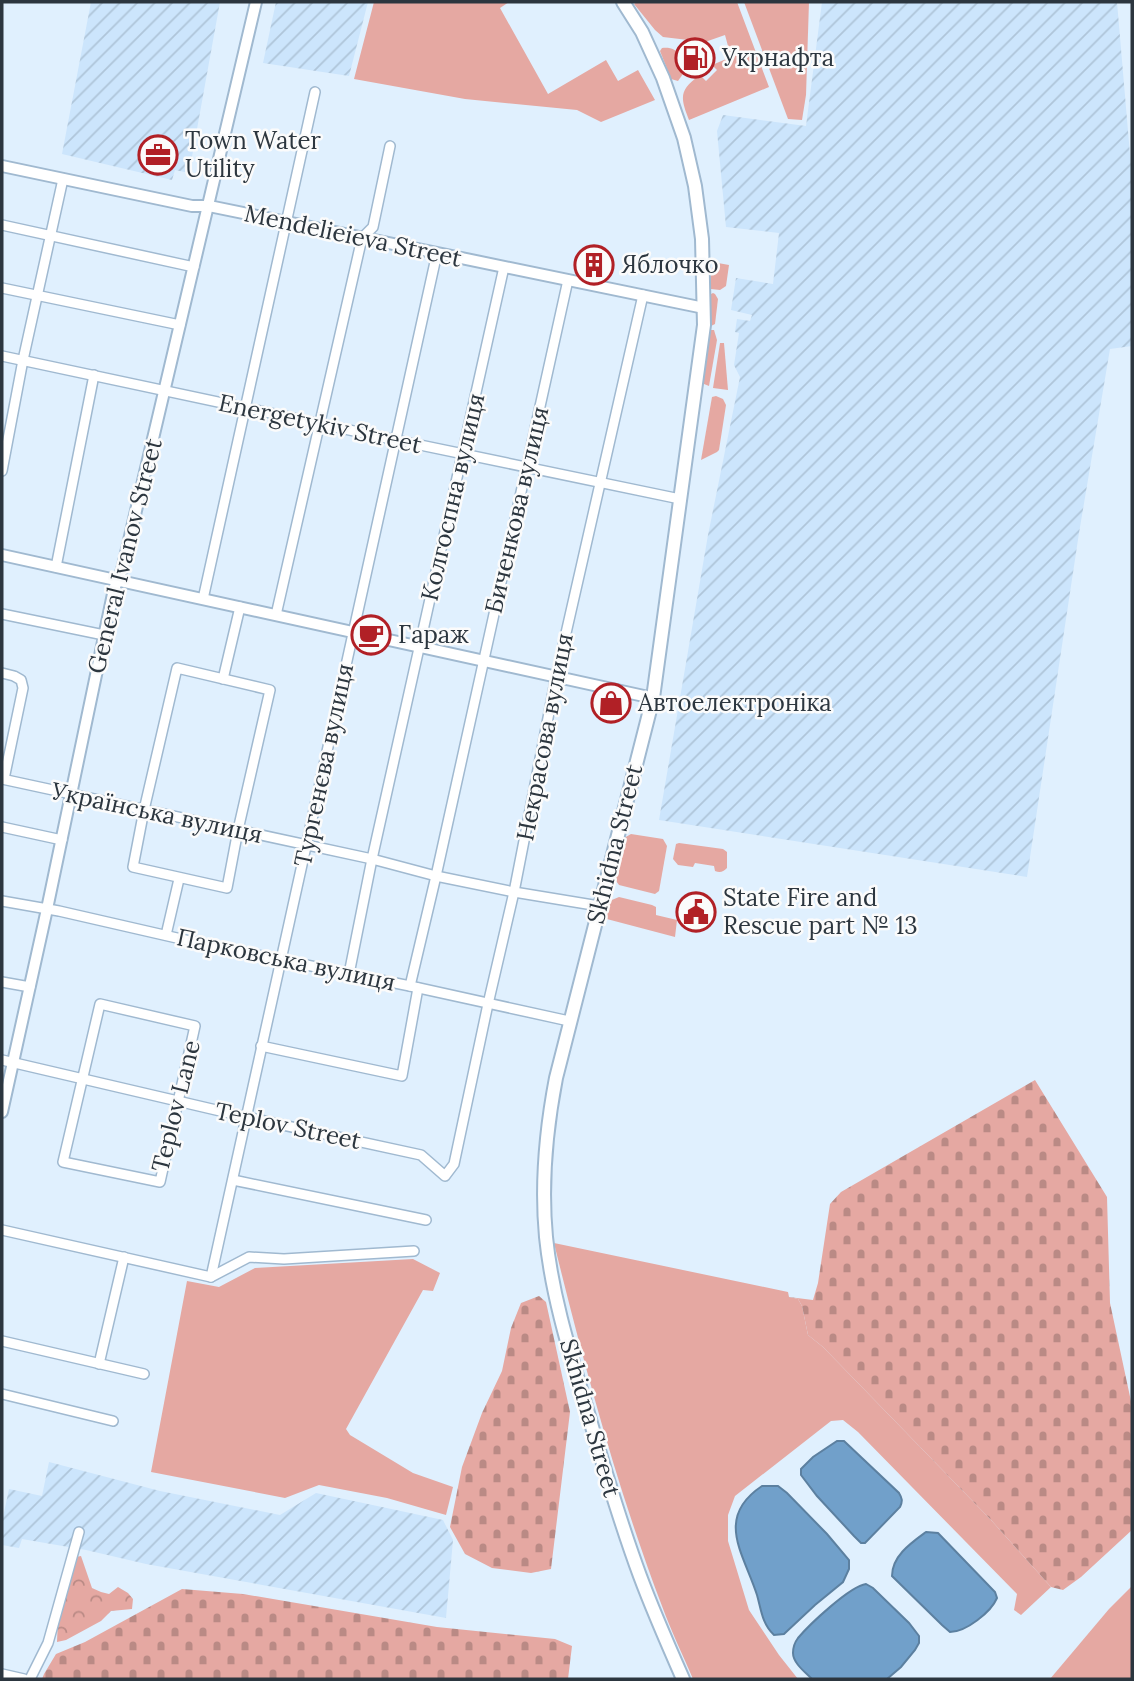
<svg xmlns="http://www.w3.org/2000/svg" width="1134" height="1681" viewBox="0 0 1134 1681" font-family="Lora,serif">
<style>
.industrial{fill:url(#industrial-furrows)}
.grass{fill:#e5a8a2}
.forest{fill:url(#forest-crowns)}
.cemetery{fill:url(#cemetery-stones)}
.water{fill:#71a0ca;stroke:#5c80a0;stroke-width:2}
.lines{fill:none;stroke-linecap:round;stroke-linejoin:round}
.minor-casing{stroke:#a0b9d0;stroke-width:12}
.tertiary-casing{stroke:#a0b9d0;stroke-width:14}
.secondary-casing{stroke:#a0b9d0;stroke-width:16}
.minor{stroke:#fff;stroke-width:9}
.tertiary{stroke:#fff;stroke-width:10}
.secondary{stroke:#fff;stroke-width:12}
.labels{text-anchor:middle;stroke-width:5;stroke-linejoin:round;paint-order:stroke}
.poi-label{font-size:24px;fill:#2c363f;stroke:#fbfbfb;text-anchor:start}
.street-label{font-size:24px;fill:#2c363f;stroke:#fbfbfb}
</style>
<defs>
<pattern id="industrial-furrows" width="10" height="10" patternUnits="userSpaceOnUse" patternTransform="scale(1.75)"><rect width="10" height="10" fill="#cce5fc"/><path d="M-1 1l2-2M0 10L10 0M9 11l2-2" fill="none" stroke="#afc5d9"/></pattern>
<pattern id="forest-crowns" width="20" height="18" patternUnits="userSpaceOnUse" patternTransform="scale(1.75)"><rect width="20" height="18" fill="#e5a8a2"/><path d="M2 6a3 3 0 1 1 6 0M12 15a3 3 0 1 1 6 0" fill="none" stroke="#ba8a85"/></pattern>
<pattern id="cemetery-stones" width="16" height="16" patternUnits="userSpaceOnUse" patternTransform="scale(1.75)"><rect width="16" height="16" fill="#e5a8a2"/><path d="M2 7V4a2 2 0 0 1 4 0v3zM10 15v-3a2 2 0 0 1 4 0v3z" fill="#ba8a85"/></pattern>
</defs>
<rect width="100%" height="100%" fill="#e0f0fe"/>
<!-- industrial -->
<g class="industrial">
<path d="M91,2H220L189,173L175,170L172,180L62,154Z"/>
<path d="M276,2H368L349,76L263,63Z"/>
<path d="M822,2H1117L1132,178V346L1110,349L1079,533L1027,877L659,820L708,535L740,377L734,365L739,333L735,332L737,319L750,321L752,315L731,310L736,278L773,284L779,233L726,227L717,131L723,115L806,126Z"/>
<path d="M49,1462L160,1491L280,1515L316,1493L443,1520L453,1540L446,1618L146,1564L86,1550L22,1539L19,1548L2,1545V1522L9,1489L42,1496Z"/>
</g>
<!-- grass -->
<g class="grass">
<path d="M374,2H509L500,8L548,94L606,60L618,81L638,70L655,100L601,122L577,110L465,99L354,79Z"/>
<path d="M637,2H737L769,87L689,120C680,97 679,90 700,75L706,81L717,70L712,65L731,57L725,35L705,42L663,37L655,30L634,4Z"/>
<path d="M744,2H809L806,95L802,120L788,119Z"/>
<path d="M662,48C678,46 682,57 685,71L678,81L671,79L660,51Z"/>
<path d="M718,263L729,265L726,286L720,290L711,289C711,280 708,267 718,263Z"/>
<path d="M713,293L715,294L718,299L715,324L711,326L709,324L711,294Z"/>
<path d="M710,330H714L717,340L709,386L704,384L703,378Z"/>
<path d="M720,343H724L728,390L713,388Z"/>
<path d="M716,396L723,399L726,405L719,450L717,452L701,460L712,397Z"/>
<path d="M631,834L663,839L667,846L659,891L655,894L619,885L614,878L624,838Z"/>
<path d="M679,843L723,849L727,852V868C723,872 720,873 715,871L714,866L695,863L693,867L678,865L673,859L676,844Z"/>
<path d="M619,897L652,905L656,907V915L677,920L675,937L603,918L607,902Z"/>
<path d="M554,1243L788,1292L789,1297L798,1299L802,1306L808,1335L823,1347L991,1520L1051,1587L1021,1615L1014,1610L1017,1594L858,1432L843,1420L831,1421L735,1496L728,1515V1541L749,1610L779,1655L798,1679H693C683,1655 671,1631 662,1606C617,1488 584,1365 554,1243Z"/>
<path d="M413,1259L440,1273L433,1291L423,1290L346,1429L350,1435L413,1473L453,1487L446,1515L387,1498L319,1485L285,1498L151,1472L187,1281L219,1287L255,1268Z"/>
<path d="M1132,1586V1679H1050L1109,1609Z"/>
</g>
<!-- forest -->
<path class="forest" d="M81,1556L92,1588L101,1592L109,1594L118,1587L128,1593L133,1599L132,1609L111,1611L101,1621L66,1640L57,1642C57,1612 69,1585 76,1557Z"/>
<!-- cemetery -->
<g class="cemetery">
<path d="M1035,1080L1107,1197L1110,1303L1132,1406V1530L1081,1577L1063,1590L1051,1587L991,1520L823,1347L808,1335L802,1306L798,1299L789,1297L813,1300L818,1283L830,1204L841,1192Z"/>
<path d="M539,1296L546,1302L570,1412L551,1569L531,1573L492,1568L465,1554L450,1527L462,1467L482,1413L502,1371L511,1328L521,1303Z"/>
<path d="M182,1589L243,1594L437,1627L555,1639L572,1646L568,1679H42L44,1674L56,1654L85,1642Z"/>
</g>
<!-- water -->
<g class="water">
<path d="M837,1441H844L899,1493C902,1498 903,1501 900,1507L865,1543H861L854,1536L817,1496L801,1475V1469L813,1457Z"/>
<path d="M762,1486H778L787,1493L827,1534L849,1560V1569L843,1582L815,1605L784,1634L774,1635C762,1624 761,1609 757,1595C744,1554 714,1518 762,1486Z"/>
<path d="M926,1532L938,1533L995,1592L997,1598C991,1612 966,1632 950,1632L942,1625L892,1576C892,1556 911,1543 926,1532Z"/>
<path d="M866,1584L873,1588L909,1623L919,1636V1643L915,1650L901,1667L887,1679H812C805,1672 793,1663 793,1653C793,1648 795,1642 798,1638C809,1625 850,1586 866,1584Z"/>
</g>
<g class="lines">
<!-- minor casing -->
<g class="minor-casing">
<g id="minor">
<path d="M2,225L194,267"/>
<path d="M2,288L180,325"/>
<path d="M2,356L396,440L680,499"/>
<path d="M2,471L23,360L63,179"/>
<path d="M56,567L94,375"/>
<path d="M203,599L315,92"/>
<path d="M2,614L104,635"/>
<path d="M276,615L362,238L373,227L390,146"/>
<path d="M177,668L270,690L238,830L227,888L133,867L144,810Z"/>
<path d="M2,673L14,676L21,680L23,688L4,779"/>
<path d="M223,679L240,607"/>
<path d="M2,779L372,859L436,876L514,892L599,906"/>
<path d="M2,827L62,840"/>
<path d="M2,901L59,911L203,944L410,986L569,1021"/>
<path d="M166,935L179,879"/>
<path d="M349,974L372,859L504,267"/>
<path d="M2,982L30,987"/>
<path d="M410,986L436,876L568,280"/>
<path d="M100,1004L195,1026L160,1182L63,1162Z"/>
<path d="M261,1046L402,1076L418,988"/>
<path d="M2,1060L246,1117L421,1155L445,1176L454,1164L488,1004L514,892L556,677L643,295"/>
<path d="M233,1180L426,1220"/>
<path d="M2,1230L211,1277L249,1257L284,1259L414,1251"/>
<path d="M211,1277L437,253"/>
<path d="M2,1341L144,1374"/>
<path d="M99,1364L124,1257"/>
<path d="M2,1394L113,1421"/>
<path d="M2,1674L24,1679"/>
<path d="M30,1679L48,1643L79,1532"/>
</g>
</g>
<!-- tertiary casing -->
<g class="tertiary-casing">
<g id="tertiary">
<path d="M2,166L192,206H209L704,308"/>
<path d="M2,555L653,698"/>
<path d="M2,1112L47,909L114,589L122,570L256,2"/>
</g>
</g>
<!-- secondary casing -->
<g class="secondary-casing">
<path id="secondary" d="M623,2L642,32L663,78L684,138L695,186L702,239L704,325L653,698L556,1078C546,1130 541,1184 546,1237C552,1297 571,1356 588,1413C604,1468 620,1522 640,1576C653,1611 668,1645 683,1679"/>
</g>
<!-- minor -->
<use href="#minor" class="minor"/>
<!-- tertiary -->
<use href="#tertiary" class="tertiary"/>
<!-- secondary -->
<use href="#secondary" class="secondary"/>
</g>
<!-- icons -->
<defs>
<g id="fuel-ring" transform="scale(2.0125)"><circle r="9.5" fill="#fbfbfb" stroke="#b12026" stroke-width="1.5"/><path d="M-5.5-6h7V0h2V4h1.3V-2.5L3-4.5l.8-.8L6-3V5H2.5V1h-1V6h-7ZM-4.2-4.7v3.2H.2V-4.7Z" fill="#b12026"/></g>
<g id="office-ring" transform="scale(2.0125)"><circle r="9.5" fill="#fbfbfb" stroke="#b12026" stroke-width="1.5"/><path d="M-6-3h4V-5.5h4V-3h4V5H-6ZM-1-4.5V-3h2v-1.5ZM-6 0V1H6V0Z" fill="#b12026"/></g>
<g id="building-ring" transform="scale(2.0125)"><circle r="9.5" fill="#fbfbfb" stroke="#b12026" stroke-width="1.5"/><path d="M-4-6H4V6H1V3H-1V6H-4ZM-2.5-4.3h1.7v1.8h-1.7ZM.8-4.3h1.7v1.8H.8ZM-2.5-1h1.7V.8h-1.7ZM.8-1h1.7V.8H.8Z" fill="#b12026"/></g>
<g id="cafe-ring" transform="scale(2.0125)"><circle r="9.5" fill="#fbfbfb" stroke="#b12026" stroke-width="1.5"/><path d="M-5.5-4.5H6V0H3Q3 3.5 0 3.5H-2.5Q-5.5 3.5-5.5 0ZM3-3.2v2h1.7v-2ZM-6 4.5H4V6H-6Z" fill="#b12026"/></g>
<g id="shop-ring" transform="scale(2.0125)"><circle r="9.5" fill="#fbfbfb" stroke="#b12026" stroke-width="1.5"/><path d="M-5-2.5h2.3a2.7 3.5 0 0 1 5.4 0H5L5.5 6h-11ZM-1.5-2.5h3a1.5 2.3 0 0 0-3 0Z" fill="#b12026"/></g>
<g id="civic-ring" transform="scale(2.0125)"><circle r="9.5" fill="#fbfbfb" stroke="#b12026" stroke-width="1.5"/><path d="M-.6-6.5H3V-4.5H.6V-3L4-1V1h2V6H-6V1h2V-1L-.6-3ZM-1.2 2.5V6h2.4V2.5Z" fill="#b12026"/></g>
</defs>
<g fill-rule="evenodd">
<use href="#fuel-ring" x="695" y="58"/>
<use href="#office-ring" x="158" y="155"/>
<use href="#building-ring" x="594" y="265"/>
<use href="#cafe-ring" x="371" y="635"/>
<use href="#shop-ring" x="611" y="703"/>
<use href="#civic-ring" x="696" y="912"/>
</g>
<g class="labels">
<!-- poi labels -->
<g class="poi-label">
<text x="722" y="66">Укрнафта</text>
<text x="185" y="149">Town Water<tspan x="185" dy="28">Utility</tspan></text>
<text x="621" y="273">Яблочко</text>
<text x="398" y="643">Гараж</text>
<text x="638" y="711">Автоелектроніка</text>
<text x="723" y="906">State Fire and<tspan x="723" dy="28">Rescue part № 13</tspan></text>
</g>
<!-- street labels -->
<g class="street-label">
<text transform="translate(353 236) rotate(12)" y="8">Mendelieieva Street</text>
<text transform="translate(320 424) rotate(12)" y="8">Energetykiv Street</text>
<text transform="translate(453 497) rotate(-77)" y="8">Колгоспна вулиця</text>
<text transform="translate(517 510) rotate(-77)" y="8">Биченкова вулиця</text>
<text transform="translate(125 556) rotate(-76)" y="8">General Ivanov Street</text>
<text transform="translate(545 737) rotate(-79)" y="8">Некрасова вулиця</text>
<text transform="translate(324 765) rotate(-78)" y="8">Тургенєва вулиця</text>
<text transform="translate(157 813) rotate(12)" y="8">Українська вулиця</text>
<text transform="translate(615 844) rotate(-76)" y="8">Skhidna Street</text>
<text transform="translate(286 960) rotate(12)" y="8">Парковська вулиця</text>
<text transform="translate(176 1106) rotate(-76)" y="8">Teplov Lane</text>
<text transform="translate(288 1126) rotate(12)" y="8">Teplov Street</text>
<text transform="translate(590 1418) rotate(74)" y="8">Skhidna Street</text>
</g>
</g>
<!-- border -->
<rect width="1134" height="1681" fill="none" stroke="#2c363f" stroke-width="7"/>
</svg>
